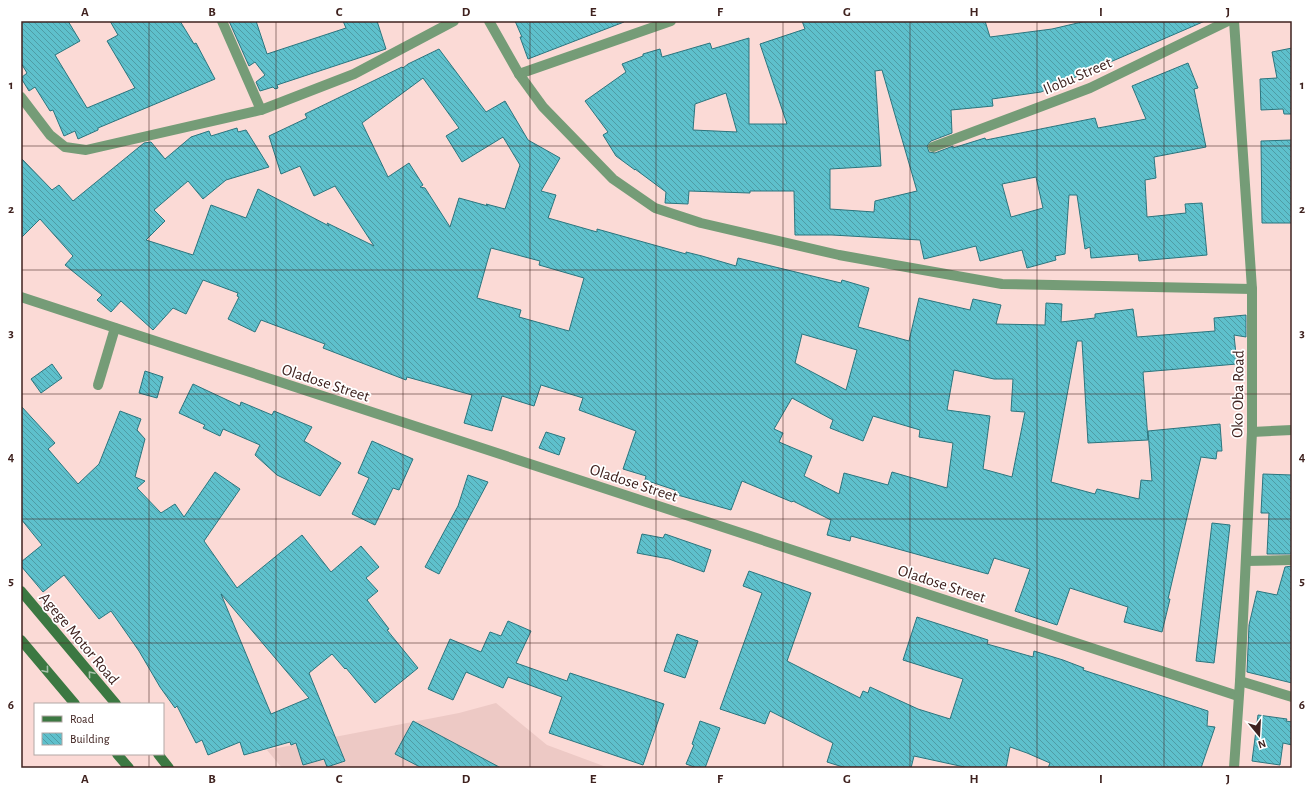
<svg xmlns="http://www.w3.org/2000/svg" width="1313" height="789" viewBox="0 0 1313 789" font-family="'Alegreya Sans',sans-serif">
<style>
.built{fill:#edc9c5}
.building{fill:url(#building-back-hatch);stroke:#2b757e;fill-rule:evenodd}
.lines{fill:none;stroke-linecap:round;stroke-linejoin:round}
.minor{stroke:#759c77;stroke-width:10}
.tertiary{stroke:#759c77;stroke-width:10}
.secondary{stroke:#3c7842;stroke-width:10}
.oneway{stroke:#a7c2aa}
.grid{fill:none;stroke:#3f221f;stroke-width:1;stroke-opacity:0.55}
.labels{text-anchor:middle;stroke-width:3.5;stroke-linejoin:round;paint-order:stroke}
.street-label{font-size:16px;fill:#3f221f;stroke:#fff}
.neatline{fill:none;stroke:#3f221f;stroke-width:1.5}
.grid-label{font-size:13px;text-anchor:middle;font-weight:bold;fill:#3f221f}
</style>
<defs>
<pattern id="building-back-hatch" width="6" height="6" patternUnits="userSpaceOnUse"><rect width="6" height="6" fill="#5ec0cc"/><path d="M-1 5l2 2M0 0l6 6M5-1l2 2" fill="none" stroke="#4f9ca5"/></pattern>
</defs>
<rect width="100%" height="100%" fill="#fbdad6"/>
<!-- built -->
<path class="built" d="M496,703L547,745L609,768H282L267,750L459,713Z"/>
<!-- building -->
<g class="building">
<path d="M21,21H68L80,41L55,55L87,108L135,88L107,41L118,35L110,21H180L194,44L196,43L215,79L98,128V130L78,139L75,131L64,136L53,110L50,111L35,87L29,91L21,78L27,73L21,63Z"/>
<path d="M229,21H256L267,54L346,28L343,21H377L386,49L277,85L278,88L275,89L273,87L260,91L256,82L265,75L255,62L249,66Z"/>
<path d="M515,21H624V22L528,59L520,37H522Z"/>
<path d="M802,21H985L990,37L1052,29L1086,21H1205L1041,92L992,99L993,106L951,110L952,133L931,141L927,146L929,152L935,153L953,146V148L985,138L986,140L1095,118L1098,128L1146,119L1132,86L1188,63L1198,88L1194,89L1206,147L1154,157L1156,178L1145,180L1147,217L1186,213L1185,204L1202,203L1207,255L1139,261L1138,254L1091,258L1090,247L1085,249L1077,195H1069L1065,254L1055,256L1056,260L1027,268L1022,250L980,261L976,246L924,259L920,240L832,235H795L794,191H750V193L689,191L688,204L665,203L666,192L635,169V170L616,156L603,135L608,132L585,101L626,72L622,64L643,56V54L660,49L662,57L710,43L712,49L749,38V124H787L760,44L805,29ZM882,70L917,191L875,201L874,212L830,209V169L881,166L875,71ZM726,93L737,132L693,130L695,104ZM1036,177L1043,208L1011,217L1002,184Z"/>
<path d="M1292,48V114H1284L1283,109L1261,110L1260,79L1277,78L1272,52Z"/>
<path d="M439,49L486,112L505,101L528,140L560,158L541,191L556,195L548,218L597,232V229L686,254V252L702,256L736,266L738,258L841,283L842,280L869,288L858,327L909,341L919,298L970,310L973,299L1001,305L996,324L1045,325L1046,303L1062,304L1061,322L1095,318V314L1133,309L1137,337L1215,331L1214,318L1246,315V337L1234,335L1237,364L1143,372L1148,440L1088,443L1082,341H1077L1051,482L1095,494L1097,489L1139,499L1141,480L1152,481L1148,431L1220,424L1222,451H1217L1216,459L1201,457L1168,599H1170L1162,632L1124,622L1128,607L1070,588L1057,625L1015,611L1030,569L994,558L988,574L851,536L850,541L827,535L831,520L793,501L792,502L742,481L731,510L674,494L675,490L645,480L646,476L623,469L636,431L579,410L583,398L541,385L534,406L502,396L492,431L464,423L472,395L407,377L406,380L323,348L325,344L261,320L255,332L228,319L239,297L237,296L238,293L203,280L186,314L173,308L153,330L121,301L111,312L97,300L102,295L65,265L73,256L40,219L21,238V158L52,190L59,185L73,201L144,143L151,142L165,159L191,137L209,131L211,136L237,128L238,132L246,130L269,167L226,180L203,199L188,181L154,210L165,221L146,240L193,255L211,205L246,218L258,189L329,226L327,223L374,246L335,186L314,196L300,166L281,174L269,136L307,118L305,114L402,67L403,68L408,64ZM423,78L459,128L446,136L462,162L503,137L520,165L505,209L486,204L488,206L459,198L450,227L425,188L420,187L423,185L409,163L388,177L362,123ZM491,248L540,261L539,265L584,278L569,331L519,317L521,310L477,298ZM802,334L857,350L846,390L795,363ZM954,370L994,379H1013L1011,411L1025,412L1012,477L983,469L990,416L947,410ZM792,398L833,420L830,428L863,441L873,416L920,430L919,437L953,443L947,488L892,472L888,485L844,473L839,494L804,476L812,456L779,442L783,433L774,429Z"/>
<path d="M1292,140V223H1262L1261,141Z"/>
<path d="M52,364L62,378L41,393L31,379Z"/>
<path d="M145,371L163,377L157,398L139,393Z"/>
<path d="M193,384L240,406L241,402L272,415L274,411L312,427L304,441L341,463L320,496L277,475L255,455L260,445L223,429L220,436L203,428L205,425L179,413Z"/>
<path d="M21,406L55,443L48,449L78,484L99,464L120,411L141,419L137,430L145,439L135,477L145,481L137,488L161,513L175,504L184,517L215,472L240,489L204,541L237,588L302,535L331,572L361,546L379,567L366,578L378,591L367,600L389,629L387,630L418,668L375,703L346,668L345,669L332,654L309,673L345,761L327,767L324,759L303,765L296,743L291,745L290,742L244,755L240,742L208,755L202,740L196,743L177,706L175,708L160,687L139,651L111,611L99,619L64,575L43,592L21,566V562L42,545L21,519ZM221,594L309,698L271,714Z"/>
<path d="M546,432L565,438L559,455L539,448Z"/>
<path d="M372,441L413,459L399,490L393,488L375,525L352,514L369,478L358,473Z"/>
<path d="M1263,474L1292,475V554H1267L1269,513H1261Z"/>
<path d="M468,475L488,482L439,574L425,567L458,506Z"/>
<path d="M1212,523L1230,525L1214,663L1196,661Z"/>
<path d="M642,534L663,538L665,534L711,550L704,572L669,559L637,553Z"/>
<path d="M1292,566V683L1247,672L1249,625L1257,591L1277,595L1285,567Z"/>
<path d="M749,571L811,593L787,661L860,698L863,691L868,693L870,687L918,709L950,719L963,679L903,660L917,617L988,640L987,644L1033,657L1034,651L1063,660L1084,668L1083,670L1208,711L1207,726L1215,727L1201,768H1048L1050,763L1027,753L1010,747L1006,768H969L914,756L911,768H846L827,762L833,743L770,711L765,724L720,709L762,593L743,586Z"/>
<path d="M508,621L531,631L516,663L567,681L570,673L664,704L643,765L549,733L562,697L508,677L503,688L466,672L453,700L428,689L450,639L481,652L490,632L501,636Z"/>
<path d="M677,634L698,641L685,678L664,671Z"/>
<path d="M1258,715L1287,719L1286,721L1292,722V745L1283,743L1280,765L1252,761Z"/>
<path d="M413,721L501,768H422L395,754Z"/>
<path d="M700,721L720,728L705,768H697L686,764L694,745L692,744Z"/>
</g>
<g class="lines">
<!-- minor -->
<g class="minor">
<path d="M222,21L261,110"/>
<path d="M489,21L519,74L543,107L613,179L655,208L701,223L839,255L1002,284L1252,289"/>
<path d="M519,74L671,21"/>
<path d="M21,97L50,135L65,147L86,150L261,110L354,74L454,21"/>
<path d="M933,147L1090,88L1228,21"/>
<path d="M21,297L1238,696"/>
<path d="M98,385L115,328"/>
<path d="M1252,432L1292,430"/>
<path d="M1246,561L1292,560"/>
<path d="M1240,681L1292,697"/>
</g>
<!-- tertiary -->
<path class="tertiary" d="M1234,768L1240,681L1252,432V289L1234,21"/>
<!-- secondary -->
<g class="secondary">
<path d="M21,591L116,704"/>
<path d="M21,640L75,704"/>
<path d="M117,754L129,768"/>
<path d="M158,754L169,768"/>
</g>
</g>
<!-- one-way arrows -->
<defs><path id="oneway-chevron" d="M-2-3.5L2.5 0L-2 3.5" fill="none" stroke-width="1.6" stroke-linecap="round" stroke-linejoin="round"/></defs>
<g class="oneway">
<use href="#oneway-chevron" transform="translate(46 670) rotate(50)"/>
<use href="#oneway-chevron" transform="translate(91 674) rotate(-130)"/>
</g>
<!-- grid -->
<path class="grid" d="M149,21V704M276,21V768M403,21V768M530,21V768M656,21V768M783,21V768M910,21V768M1037,21V768M1164,21V768M21,146H1292M21,270H1292M21,394H1292M21,519H1292M21,643H1292M149,754V768"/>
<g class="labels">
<!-- street labels -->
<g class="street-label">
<text transform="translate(1077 75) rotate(-23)" y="6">Ilobu Street</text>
<text transform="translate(326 382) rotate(18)" y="6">Oladose Street</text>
<text transform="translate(1237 394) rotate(-89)" y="6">Oko Oba Road</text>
<text transform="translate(634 482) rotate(18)" y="6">Oladose Street</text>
<text transform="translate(942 583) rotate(18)" y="6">Oladose Street</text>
<text transform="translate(80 638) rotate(50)" y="6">Agege Motor Road</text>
</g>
</g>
<!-- border -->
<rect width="1313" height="789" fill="none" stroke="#ffffff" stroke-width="44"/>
<!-- legend -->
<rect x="34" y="703" width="130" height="52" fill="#ffffff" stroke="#b2a7a5"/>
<rect x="42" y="716" width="20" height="6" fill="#3c7842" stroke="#b2a7a5"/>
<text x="70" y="723" font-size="12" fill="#3f221f">Road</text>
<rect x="42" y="733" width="20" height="12" fill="url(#building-back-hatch)" stroke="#b2a7a5"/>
<text x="70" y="743" font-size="12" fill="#3f221f">Building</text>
<!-- north arrow -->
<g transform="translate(1259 735) rotate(162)" stroke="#ffffff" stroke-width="3" paint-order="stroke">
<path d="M0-3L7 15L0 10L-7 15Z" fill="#3f221f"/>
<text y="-6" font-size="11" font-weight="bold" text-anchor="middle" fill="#3f221f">N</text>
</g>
<rect x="22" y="22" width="1269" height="745" class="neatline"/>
<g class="grid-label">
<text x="85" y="16">A</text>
<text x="212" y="16">B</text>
<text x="339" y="16">C</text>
<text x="466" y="16">D</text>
<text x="593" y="16">E</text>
<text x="720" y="16">F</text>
<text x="847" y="16">G</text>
<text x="974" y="16">H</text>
<text x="1101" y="16">I</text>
<text x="1228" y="16">J</text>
<text x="11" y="89">1</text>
<text x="1302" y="89">1</text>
<text x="11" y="213">2</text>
<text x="1302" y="213">2</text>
<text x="11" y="337">3</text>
<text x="1302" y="337">3</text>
<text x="11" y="461">4</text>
<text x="1302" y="461">4</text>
<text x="11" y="585">5</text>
<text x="1302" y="585">5</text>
<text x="11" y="709">6</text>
<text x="1302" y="709">6</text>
<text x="85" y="783">A</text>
<text x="212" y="783">B</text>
<text x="339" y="783">C</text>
<text x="466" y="783">D</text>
<text x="593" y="783">E</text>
<text x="720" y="783">F</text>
<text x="847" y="783">G</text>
<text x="974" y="783">H</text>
<text x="1101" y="783">I</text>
<text x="1228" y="783">J</text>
</g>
</svg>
